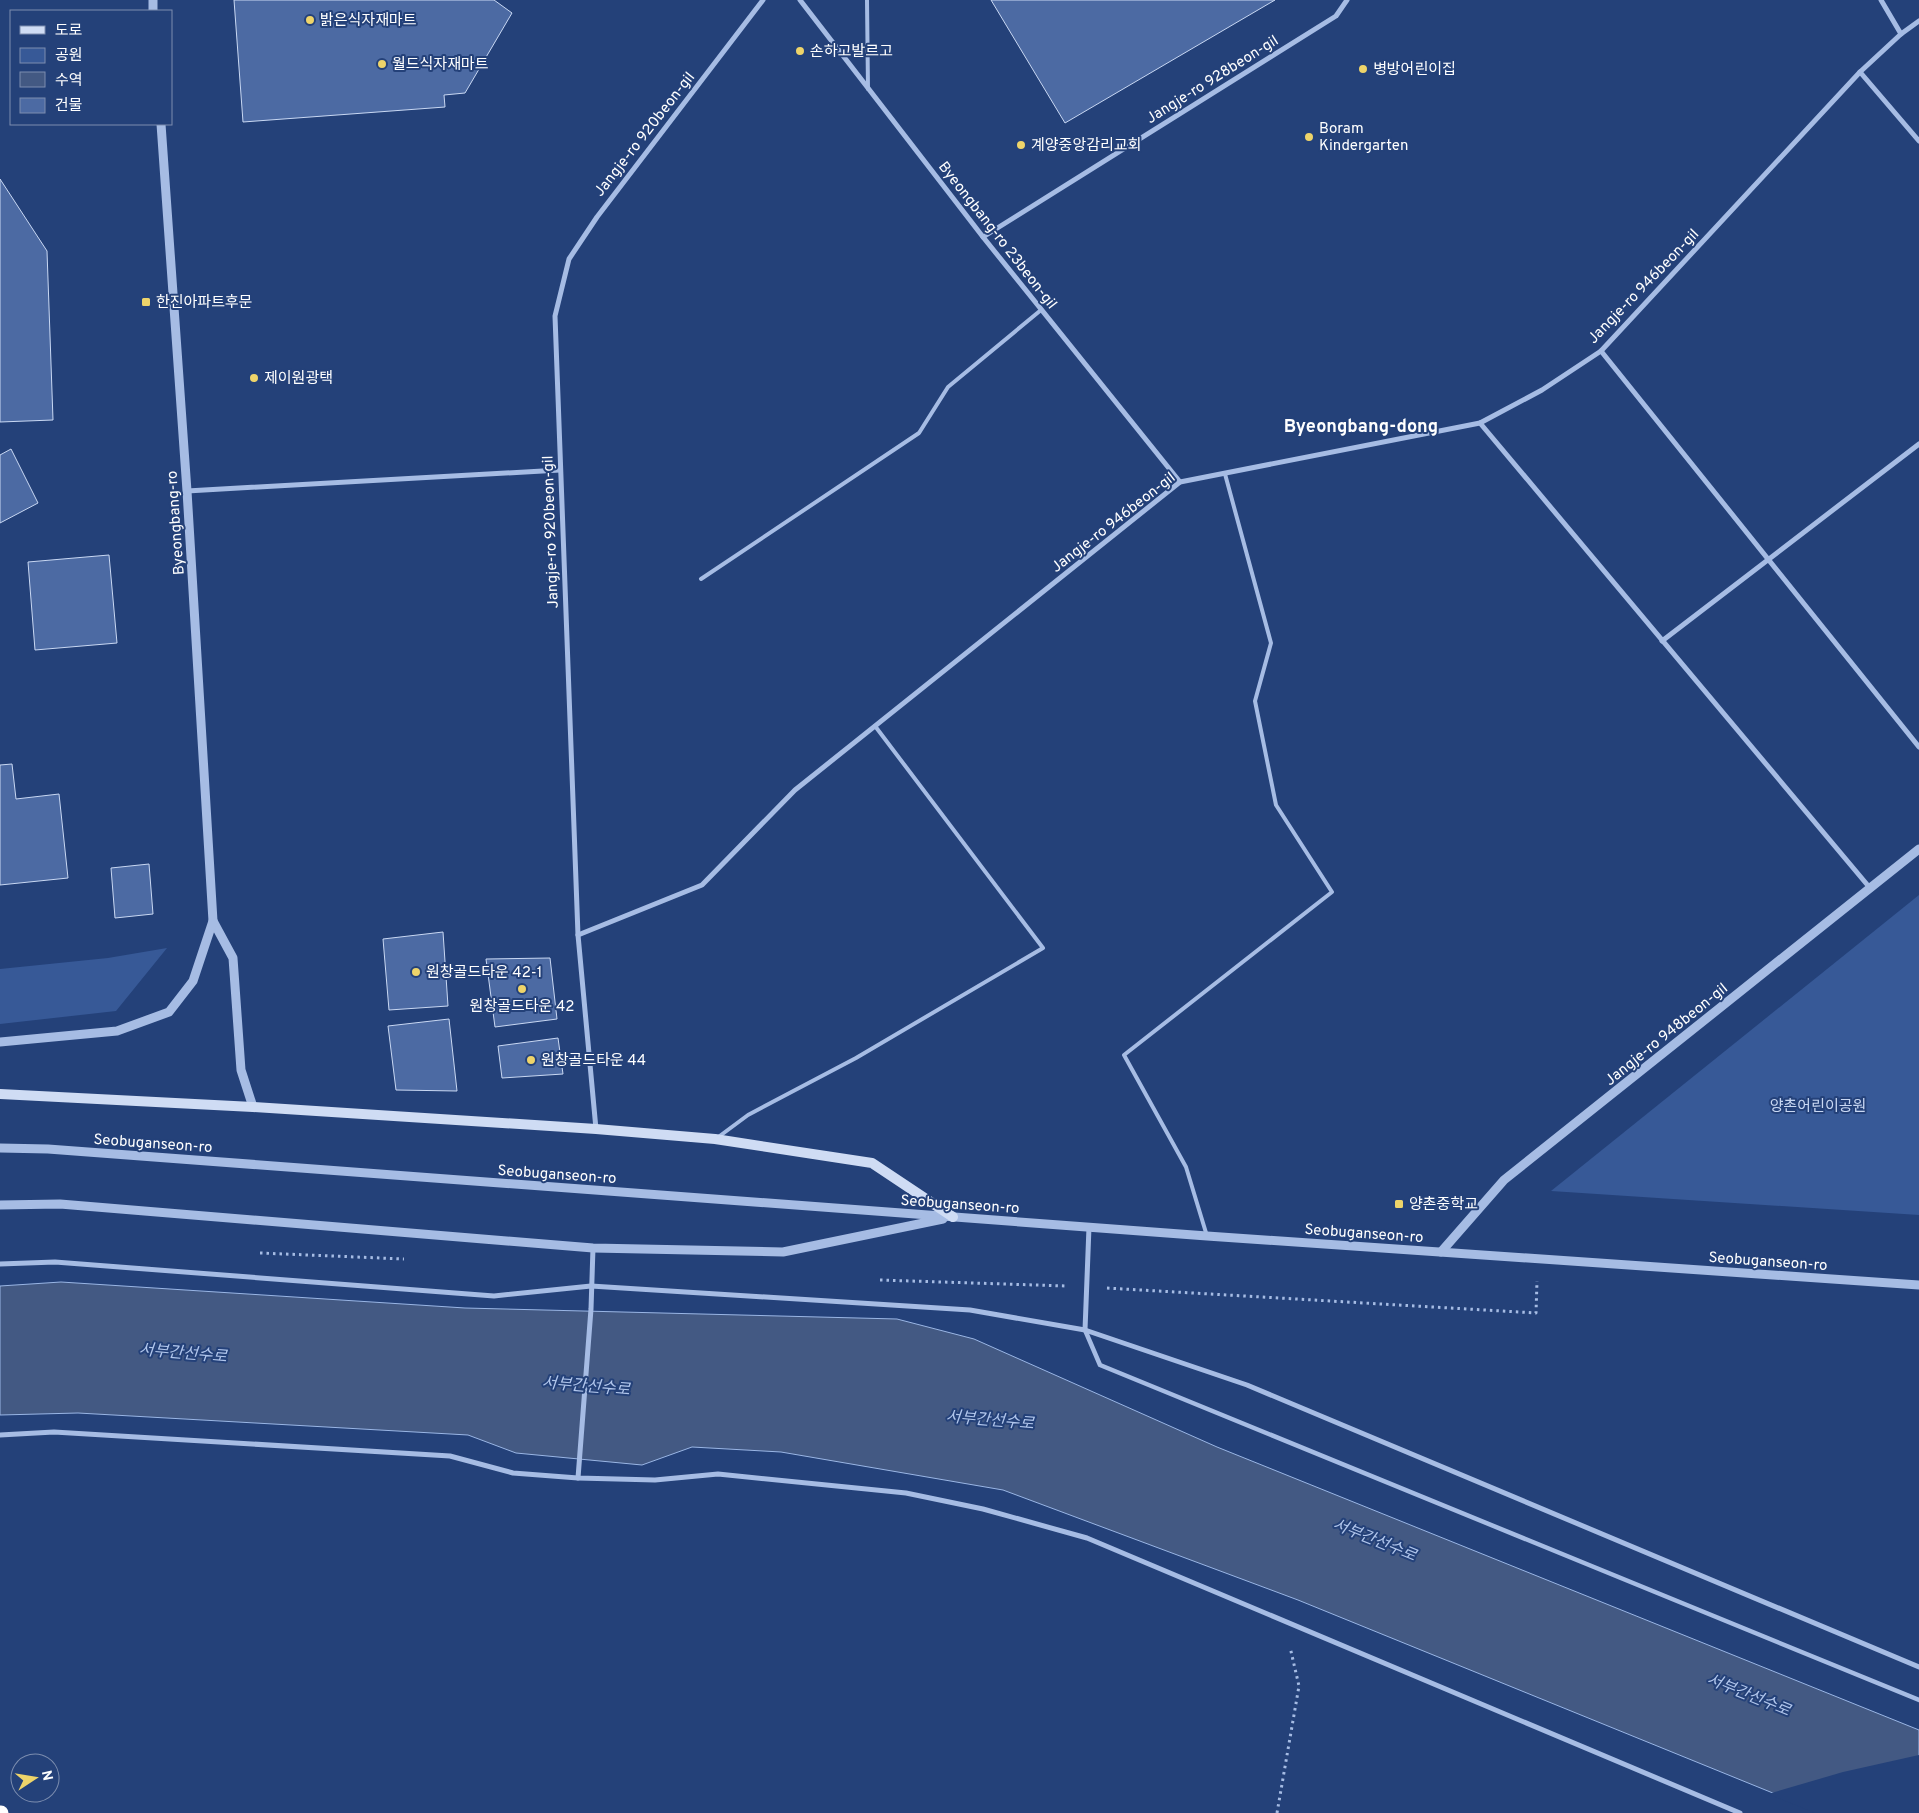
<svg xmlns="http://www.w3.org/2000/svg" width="1919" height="1813" viewBox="0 0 1919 1813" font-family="Overpass,'Noto Sans KR',sans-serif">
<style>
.green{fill:#375997}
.water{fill:#435983;stroke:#9ab6e5}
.pier{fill:#244179}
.building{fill:#4c6aa3;stroke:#c9d8f3}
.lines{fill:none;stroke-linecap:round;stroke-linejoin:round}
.path{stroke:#a6bce4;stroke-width:3;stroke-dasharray:2.5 4;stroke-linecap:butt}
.service{stroke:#a6bce4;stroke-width:4}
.pedestrian{stroke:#a6bce4;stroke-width:4.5}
.minor{stroke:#a6bce4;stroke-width:5}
.tertiary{stroke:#a6bce4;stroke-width:9}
.secondary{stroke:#cfdcf4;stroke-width:10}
.motorway{stroke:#fff;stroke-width:15}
.poi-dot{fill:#eed46a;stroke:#244179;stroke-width:2}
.labels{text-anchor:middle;stroke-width:4;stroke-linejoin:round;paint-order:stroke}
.poi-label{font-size:15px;fill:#fff;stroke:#244179;text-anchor:start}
.street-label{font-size:15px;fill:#fff;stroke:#244179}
.park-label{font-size:15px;fill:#c9d8f3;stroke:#244179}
.water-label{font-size:16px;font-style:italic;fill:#b1c6ec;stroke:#244179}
.quarter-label{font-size:18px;font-weight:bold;fill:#fff;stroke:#244179}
</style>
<rect width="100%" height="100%" fill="#244179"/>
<!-- green -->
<g class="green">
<path d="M1919,895V1215L1551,1191Z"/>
<path d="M167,948L116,1011L0,1024V969L108,958Z"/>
</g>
<!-- water -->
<path class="water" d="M61,1282L465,1308L897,1319L974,1339L1217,1447L1919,1730V1813H1822L1298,1600L1003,1490L781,1452L692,1447L642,1465L516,1453L468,1435L78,1413L0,1415V1286Z"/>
<!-- pier -->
<path class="pier" d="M1919,1755V1813H1815L1768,1794L1843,1772Z"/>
<!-- building -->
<g class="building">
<path d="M234,0H494L512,13L465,93L444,95L445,107L243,122Z"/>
<path d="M991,0H1275L1065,123Z"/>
<path d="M0,179L47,251L53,420L0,422Z"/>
<path d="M11,449L38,503L0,523V455Z"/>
<path d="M109,555L117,643L35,650L28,562Z"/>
<path d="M12,764L16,799L59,794L68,878L0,885V765Z"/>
<path d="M149,864L153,914L115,918L111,868Z"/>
<path d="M443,932L448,1006L389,1010L383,939Z"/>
<path d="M550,958L557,1019L495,1027L486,959Z"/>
<path d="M449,1019L457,1091L396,1090L388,1026Z"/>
<path d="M558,1038L563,1074L502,1078L498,1046Z"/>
</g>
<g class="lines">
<!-- path -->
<g class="path">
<path d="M260,1253L404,1259"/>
<path d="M880,1280L1066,1286"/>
<path d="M1107,1288L1536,1313L1537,1281"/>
<path d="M1277,1813L1299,1686L1290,1647"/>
</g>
<!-- service -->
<g class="service">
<path d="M867,0L868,89"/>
<path d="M701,579L919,433L948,387L1041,310"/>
<path d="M717,1138L748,1115L856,1058L1043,948L875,726"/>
<path d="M1207,1236L1186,1167L1124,1055L1332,892L1276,805L1255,701L1271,643L1225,474"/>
</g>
<!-- pedestrian -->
<path class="pedestrian" d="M1085,1330L1100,1365L1919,1700"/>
<!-- minor -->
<g class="minor">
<path d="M800,0L983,237L1180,482"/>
<path d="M1881,0L1901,34"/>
<path d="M1860,72L1919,141"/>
<path d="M983,237L1336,16L1347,0"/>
<path d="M1601,351L1919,747"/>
<path d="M1480,423L1870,888"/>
<path d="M187,491L560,470"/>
<path d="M1662,641L1919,444"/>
<path d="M578,935L702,885L795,790L1180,482L1480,423L1542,390L1601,351L1860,72L1901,34L1919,21"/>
<path d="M596,1129L578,935L555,316L569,259L597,217L763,0"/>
<path d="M0,1264L55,1262L494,1296L591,1286L970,1310L1085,1330L1247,1385L1919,1667"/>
<path d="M1085,1330L1089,1227"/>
<path d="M0,1435L54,1432L450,1456L513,1473L578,1478L655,1480L718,1474L906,1493L983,1509L1087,1538L1740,1813"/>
<path d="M578,1478L591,1309L593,1248"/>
</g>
<!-- tertiary -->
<g class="tertiary">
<path d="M153,0V11"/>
<path d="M213,921L233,958L241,1070L253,1107"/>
<path d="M0,1042L117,1031L169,1012L193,981L213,921L187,491L161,124"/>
<path d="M0,1148L48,1149L1207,1236L1919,1285"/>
<path d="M0,1205L60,1204L593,1248L783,1252L943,1219"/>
<path d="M1441,1252L1504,1180L1919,849"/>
</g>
<!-- secondary -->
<path class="secondary" d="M0,1094L253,1107L596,1129L715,1139L872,1163L953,1217"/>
<!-- motorway -->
<path class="motorway" d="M0,1813H1"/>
</g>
<!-- markers -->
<g class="poi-dot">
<circle cx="310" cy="20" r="5"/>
<circle cx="800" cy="51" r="5"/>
<circle cx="382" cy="64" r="5"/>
<circle cx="1363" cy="69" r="5"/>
<circle cx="1309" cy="137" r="5"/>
<circle cx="1021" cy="145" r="5"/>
<rect x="141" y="297" width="10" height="10" rx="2.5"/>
<circle cx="254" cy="378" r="5"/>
<circle cx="416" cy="972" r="5"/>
<circle cx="522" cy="989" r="5"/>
<circle cx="531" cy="1060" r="5"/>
<rect x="1394" y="1199" width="10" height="10" rx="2.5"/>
</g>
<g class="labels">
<!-- poi labels -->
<g class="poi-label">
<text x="320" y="25">밝은식자재마트</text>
<text x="810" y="56">손하고발르고</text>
<text x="392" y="69">월드식자재마트</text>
<text x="1373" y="74">병방어린이집</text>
<text x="1319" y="133">Boram<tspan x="1319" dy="17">Kindergarten</tspan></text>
<text x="1031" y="150">계양중앙감리교회</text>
<text x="156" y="307">한진아파트후문</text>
<text x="264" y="383">제이원광택</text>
<text x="426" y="977">원창골드타운 42-1</text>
<text x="522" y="1011" text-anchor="middle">원창골드타운 42</text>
<text x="541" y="1065">원창골드타운 44</text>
<text x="1409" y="1209">양촌중학교</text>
</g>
<!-- street labels -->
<g class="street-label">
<text transform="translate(1212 79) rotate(-32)" y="5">Jangje-ro 928beon-gil</text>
<text transform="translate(644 134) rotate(-52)" y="5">Jangje-ro 920beon-gil</text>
<text transform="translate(998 235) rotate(52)" y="5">Byeongbang-ro 23beon-gil</text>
<text transform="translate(1643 286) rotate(-46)" y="5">Jangje-ro 946beon-gil</text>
<text transform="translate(1113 522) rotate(-38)" y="5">Jangje-ro 946beon-gil</text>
<text transform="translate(175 523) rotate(-94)" y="5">Byeongbang-ro</text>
<text transform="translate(550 532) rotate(-92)" y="5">Jangje-ro 920beon-gil</text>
<text transform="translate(1666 1034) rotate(-39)" y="5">Jangje-ro 948beon-gil</text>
<text transform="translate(153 1143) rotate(4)" y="5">Seobuganseon-ro</text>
<text transform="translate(557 1174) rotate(4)" y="5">Seobuganseon-ro</text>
<text transform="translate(960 1204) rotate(4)" y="5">Seobuganseon-ro</text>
<text transform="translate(1364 1233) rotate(4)" y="5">Seobuganseon-ro</text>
<text transform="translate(1768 1261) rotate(4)" y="5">Seobuganseon-ro</text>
</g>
<!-- park labels -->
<g class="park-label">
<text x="1818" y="1111">양촌어린이공원</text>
</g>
<!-- water labels -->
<g class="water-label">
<text transform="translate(183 1352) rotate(5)" y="6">서부간선수로</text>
<text transform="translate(586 1385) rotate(5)" y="6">서부간선수로</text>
<text transform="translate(990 1419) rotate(5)" y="6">서부간선수로</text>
<text transform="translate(1375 1539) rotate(22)" y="6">서부간선수로</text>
<text transform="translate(1749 1694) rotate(22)" y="6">서부간선수로</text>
</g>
<!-- quarter labels -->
<g class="quarter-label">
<text x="1361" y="432">Byeongbang-dong</text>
</g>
</g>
<!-- legend -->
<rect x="10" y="10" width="162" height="115" fill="#244179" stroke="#7c8daf"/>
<rect x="20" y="26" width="25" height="8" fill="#cfdcf4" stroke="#7c8daf"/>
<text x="55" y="35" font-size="15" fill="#ffffff">도로</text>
<rect x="20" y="48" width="25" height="15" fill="#375997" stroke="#7c8daf"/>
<text x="55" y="60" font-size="15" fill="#ffffff">공원</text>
<rect x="20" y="72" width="25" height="15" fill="#435983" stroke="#7c8daf"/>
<text x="55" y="85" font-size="15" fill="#ffffff">수역</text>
<rect x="20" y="98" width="25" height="15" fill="#4c6aa3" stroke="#7c8daf"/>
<text x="55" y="110" font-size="15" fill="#ffffff">건물</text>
<!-- north arrow -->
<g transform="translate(35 1778) rotate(78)"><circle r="24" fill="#244179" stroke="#7c8daf"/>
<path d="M0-4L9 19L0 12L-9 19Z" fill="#eed46a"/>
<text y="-8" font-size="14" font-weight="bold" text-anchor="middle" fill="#ffffff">N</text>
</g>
</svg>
